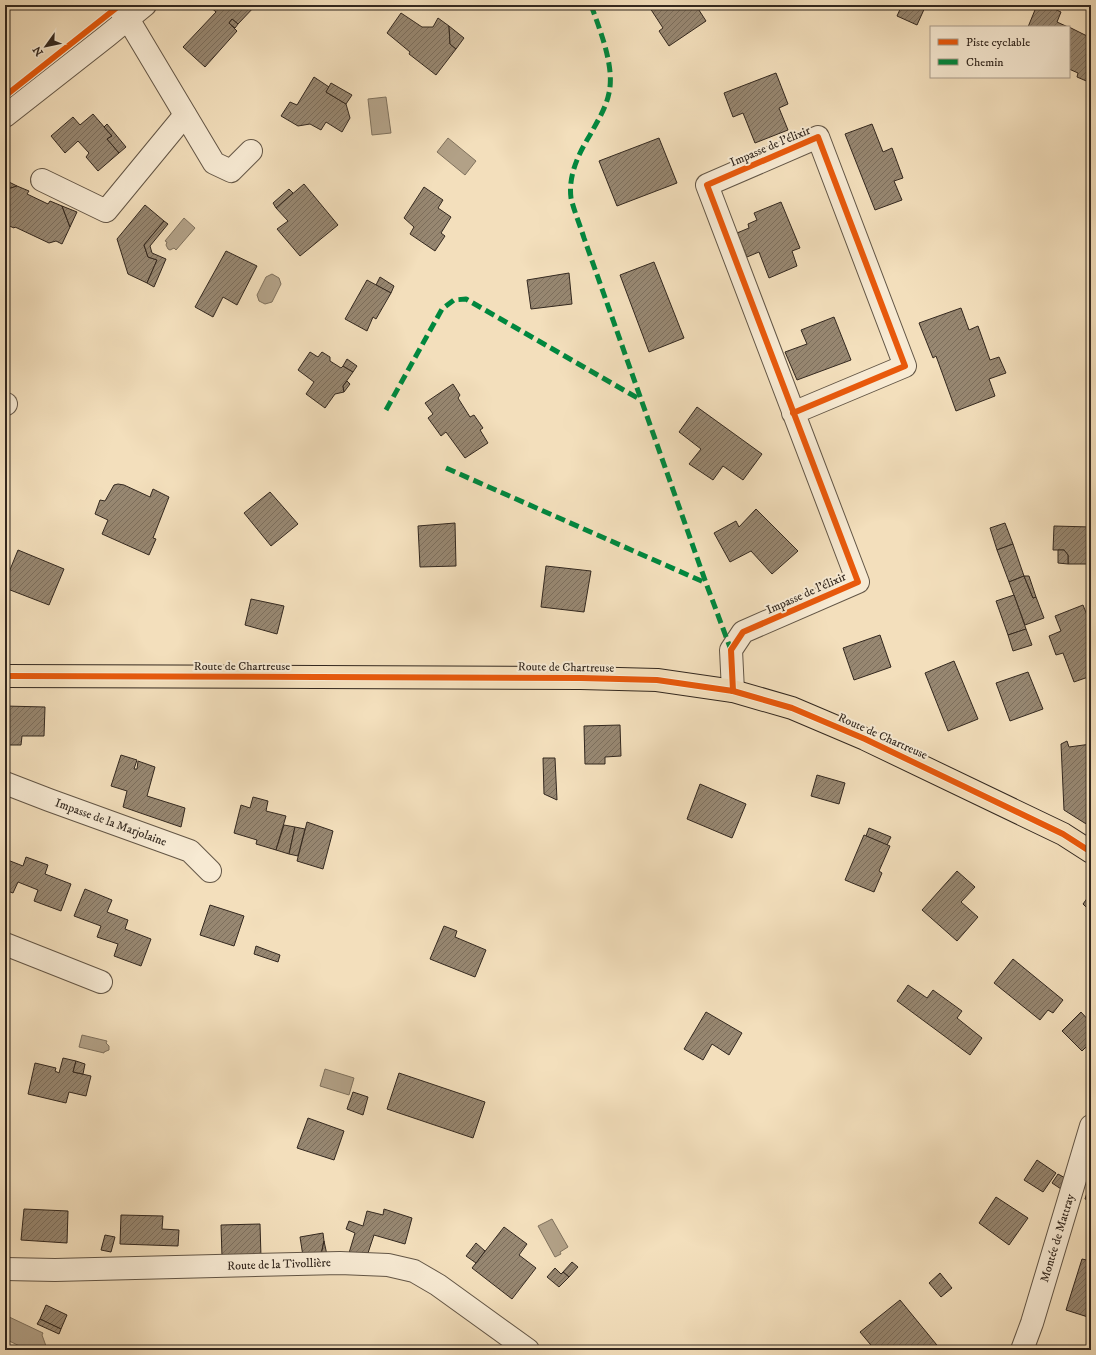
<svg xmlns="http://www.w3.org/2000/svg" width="1096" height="1355" viewBox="0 0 1096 1355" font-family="'IM FELL DW Pica',serif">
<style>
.water{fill:#b2a187;stroke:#7f715d}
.building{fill:url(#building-hatch);stroke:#33281f}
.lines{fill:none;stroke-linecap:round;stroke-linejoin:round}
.street-casing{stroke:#635646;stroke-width:24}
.primary-casing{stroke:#33281f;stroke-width:24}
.street{stroke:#f7ead3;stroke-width:22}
.primary{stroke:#f3dfbc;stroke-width:22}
.quiet{stroke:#00873e;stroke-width:5;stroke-dasharray:10 5;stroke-linecap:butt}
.cycleway-casing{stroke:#f7ead3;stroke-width:8}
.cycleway{stroke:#e8590c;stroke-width:6}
.labels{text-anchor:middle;stroke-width:4;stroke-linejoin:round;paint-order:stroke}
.street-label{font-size:12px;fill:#33281f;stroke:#f7ead3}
</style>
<defs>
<pattern id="building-hatch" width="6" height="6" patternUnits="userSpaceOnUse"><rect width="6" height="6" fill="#978771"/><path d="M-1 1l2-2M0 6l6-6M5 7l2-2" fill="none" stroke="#7c6e5c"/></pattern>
</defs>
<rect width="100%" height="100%" fill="#f3dfbc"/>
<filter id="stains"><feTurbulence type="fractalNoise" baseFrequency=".005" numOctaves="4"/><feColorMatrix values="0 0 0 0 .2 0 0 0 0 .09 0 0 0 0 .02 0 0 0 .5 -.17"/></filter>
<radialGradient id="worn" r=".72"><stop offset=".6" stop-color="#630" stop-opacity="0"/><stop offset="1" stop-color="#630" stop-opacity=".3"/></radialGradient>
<!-- water -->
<g class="water">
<path d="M386,97L391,133L372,135L368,99Z"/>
<path d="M448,138L476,161L465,175L437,152Z"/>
<path d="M184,218L195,228L176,250L174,248L170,250L168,249L166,245L167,242L165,241Z"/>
<path d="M272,274L279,278L281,284L272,302L265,304L259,301L257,295L266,277Z"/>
<path d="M82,1035L107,1041L106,1043L109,1046V1050L104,1052V1053L79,1047Z"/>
<path d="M325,1069L354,1078L349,1095L320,1086Z"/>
<path d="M552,1219L568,1247L560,1252L561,1254L555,1257L538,1226Z"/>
<path d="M5,1315L43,1333L42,1335L46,1346L35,1348L33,1350H28L5,1339Z"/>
</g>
<!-- building -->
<g class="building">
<path d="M208,5H256L238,24L232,19L229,23L237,31L205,67L183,47L216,12Z"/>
<path d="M648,5H700L697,7L706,21L669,46L659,31L663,28Z"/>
<path d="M902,5H926L917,25L897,16Z"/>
<path d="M1037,5H1046L1061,12L1057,22L1068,27H1028Z"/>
<path d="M401,13L422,27H433L438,18L449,26L450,44L456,49L436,75L409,54L410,52L387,33Z"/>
<path d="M232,19L238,24L235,28L229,23Z"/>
<path d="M449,26L464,38L456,49L450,44Z"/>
<path d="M1069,27L1091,38V83L1077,77L1078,73L1069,69Z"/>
<path d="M776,73L788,104L779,108L788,130L755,143L743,113L733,117L724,93Z"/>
<path d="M314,77L329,87L326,92L346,104L350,118L342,132L326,122L321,130L310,124L298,126L281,116L290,102L297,105Z"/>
<path d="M331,83L352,95L346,104L326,92Z"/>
<path d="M93,114L112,136L107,139L119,153L98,171L86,157L89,153L78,141L65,153L51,136L73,117L80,125Z"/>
<path d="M107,124L126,147L119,153L107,139L112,136L104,127Z"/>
<path d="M872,124L883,152L892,148L903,178L894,181L902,200L875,210L845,134Z"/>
<path d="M659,138L677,183L617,206L599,161Z"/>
<path d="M5,180L17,186L5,190Z"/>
<path d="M304,184L338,225L300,256L277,229L288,221L276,208Z"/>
<path d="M17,186L29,191L27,194L48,204L50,201L62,206L70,227L62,244L56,241L49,243L15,227L14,228L5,224V190Z"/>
<path d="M424,187L443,200L438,208L451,217L441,233L445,236L435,251L410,234L414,227L404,218Z"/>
<path d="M289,189L293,193L276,208L273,203Z"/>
<path d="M781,202L800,248L792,251L797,266L769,278L759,252L747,257L737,233L749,228L748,224L757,220L754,213Z"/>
<path d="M145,205L164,221L144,245L148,257L157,260L147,283L128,274L117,239Z"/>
<path d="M62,206L77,212L70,227Z"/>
<path d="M164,221L168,224L150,246L152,253L166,259L154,287L147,283L157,260L148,257L144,245Z"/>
<path d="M226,251L257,266L237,305L223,297L213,317L195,307Z"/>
<path d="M654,262L684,338L649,352L620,275Z"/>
<path d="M569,273L572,304L531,309L527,280Z"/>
<path d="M380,277L394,286L391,293L376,285Z"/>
<path d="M367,280L391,293L376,319L373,317L367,331L345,319Z"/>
<path d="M961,308L969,330L978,326L990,360L999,357L1006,373L989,379L995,396L956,411L936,356L933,358L919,323Z"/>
<path d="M834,317L851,360L797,380L785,352L807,344L801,330Z"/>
<path d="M310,352L318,357L322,352L330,357V361L341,368L343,366L353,372L343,386L344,392L335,394L325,408L306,394L314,382L298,370Z"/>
<path d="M347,359L357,366L353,372L343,366Z"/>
<path d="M347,381L350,384L344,392L343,386Z"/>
<path d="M453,384L460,395L458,398L470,417L474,415L483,428L480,430L488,443L465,458L446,432L441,436L428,418L433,414L425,403Z"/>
<path d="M697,407L762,454L743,480L723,466L713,480L689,464L701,449L679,432Z"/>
<path d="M118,484L124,485L150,497L153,489L169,497L153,538L156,539L149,555L102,534L108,520L95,514L100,500L105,501L114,485Z"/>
<path d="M270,492L298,524L271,546L244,513Z"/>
<path d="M756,509L798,551L772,574L751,551L730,562L714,533L736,521L739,527Z"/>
<path d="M455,523L456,566L420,567L418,526Z"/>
<path d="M1005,523L1013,544L997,550L990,528Z"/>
<path d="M1054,526L1091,527V564H1068V555L1064,550H1053Z"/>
<path d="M1013,544L1024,576L1009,582L997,550Z"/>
<path d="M18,550L64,569L49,605L5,588V582Z"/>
<path d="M1058,550H1064L1068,555V564L1058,563Z"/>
<path d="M546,566L591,571L584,612L541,607Z"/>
<path d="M1024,576L1033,598L1036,597L1044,618L1025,625L1009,582Z"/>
<path d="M1024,576H1029L1036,597L1033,598Z"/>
<path d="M1014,595L1026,629L1008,635L996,601Z"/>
<path d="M251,599L284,606L277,634L245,625Z"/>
<path d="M1083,605L1091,625V676L1074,682L1063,653L1056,655L1049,636L1061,631L1055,616Z"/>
<path d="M1026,629L1032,645L1013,651L1008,635Z"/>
<path d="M880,635L891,667L854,680L843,648Z"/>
<path d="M954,661L978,719L948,731L925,673Z"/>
<path d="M1028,672L1043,709L1010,721L996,683Z"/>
<path d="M5,706L45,707L44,736H22L21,745H5Z"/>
<path d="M620,725L621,756L605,757V764H585L584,726Z"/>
<path d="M1067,741L1069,747L1091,744V827L1064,810L1061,744Z"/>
<path d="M121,755L137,760L134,769H137L138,761L155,767L147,796L185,808L181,827L123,807L127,791L111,786Z"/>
<path d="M543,758H555L557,800L544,794Z"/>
<path d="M817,775L845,783L839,804L811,796Z"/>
<path d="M700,784L746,804L732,838L687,819Z"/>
<path d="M253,797L268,801L266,811L286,816L276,850L256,844L257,840L234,833L241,805L250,808Z"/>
<path d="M307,822L333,831L323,869L297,861Z"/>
<path d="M284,825L295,827L289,854L276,850Z"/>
<path d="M295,827L305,829L298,856L289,854Z"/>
<path d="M869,828L891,837L887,845L866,836Z"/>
<path d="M864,835L890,846L879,871L882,873L874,892L845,880Z"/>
<path d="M26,857L48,865L45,874L71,884L61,911L34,901L38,890L18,882L13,893L5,890V859L23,866Z"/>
<path d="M957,871L975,887L961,902L978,917L957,941L922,910Z"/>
<path d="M85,889L112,900L107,912L128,920L125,929L151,939L141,966L114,956L118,944L97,937L101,926L74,916Z"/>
<path d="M1091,893V912L1083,904Z"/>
<path d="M210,905L244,916L234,946L200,935Z"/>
<path d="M444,926L457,931L455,937L486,950L475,977L430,959Z"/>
<path d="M256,946L280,955L278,962L254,954Z"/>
<path d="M1013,959L1063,1000L1053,1013L1048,1010L1040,1020L994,983Z"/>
<path d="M908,985L927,998L933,990L962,1011L957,1018L982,1038L970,1055L897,1001Z"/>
<path d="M706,1012L742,1033L729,1055L712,1044L703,1060L684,1049Z"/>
<path d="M1081,1012L1091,1023V1042L1082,1051L1062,1031Z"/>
<path d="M63,1058L76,1061L73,1072L91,1076L86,1096L69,1092L66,1103L28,1094L35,1063L56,1068L55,1071L59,1073Z"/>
<path d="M76,1061L85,1064L83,1074L73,1072Z"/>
<path d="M399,1073L485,1102L473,1138L387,1109Z"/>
<path d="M353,1092L368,1097L363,1115L347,1109Z"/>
<path d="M308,1118L344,1131L334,1160L297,1148Z"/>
<path d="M1037,1160L1056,1173L1043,1192L1024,1180Z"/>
<path d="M1058,1174L1067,1179L1061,1189L1052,1183Z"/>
<path d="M1091,1180V1201L1085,1199Z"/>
<path d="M996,1197L1028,1218L1009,1245L979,1223Z"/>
<path d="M24,1209L68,1211L67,1243L21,1240Z"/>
<path d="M384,1209L412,1218L405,1244L374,1235L368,1253H349L355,1233L346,1229L349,1221L363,1226L367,1211L383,1215Z"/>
<path d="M121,1215L163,1216L162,1229L179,1230L178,1246L120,1244Z"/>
<path d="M260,1224L261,1257H222L221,1225Z"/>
<path d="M504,1227L527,1244L519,1255L536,1268L512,1299L472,1268Z"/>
<path d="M323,1233L324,1241L321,1255L303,1256L300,1237Z"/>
<path d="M105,1235L115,1237L111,1252L101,1250Z"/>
<path d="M324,1241L327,1255H321Z"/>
<path d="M476,1243L485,1251L476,1263L466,1256Z"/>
<path d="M1082,1259L1091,1261V1318L1066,1310Z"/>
<path d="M572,1262L578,1267L569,1277L563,1272Z"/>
<path d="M555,1268L561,1274L563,1272L569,1277L559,1287L547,1277Z"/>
<path d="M940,1273L952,1288L941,1297L929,1283Z"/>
<path d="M900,1300L941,1350H875L860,1332Z"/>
<path d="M46,1305L67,1315L61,1329L40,1319Z"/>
<path d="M40,1319L61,1329L59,1334L37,1324Z"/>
</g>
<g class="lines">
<!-- street casing -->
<g class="street-casing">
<g id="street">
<path d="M116,5L128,19L214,163L231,171L251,151"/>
<path d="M5,116L107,36L145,5"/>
<path d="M42,180L106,211L185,115"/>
<path d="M5,404H6"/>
<path d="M733,691L731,650L743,632L858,582L707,185L818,137L905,366L793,413"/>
<path d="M5,783L49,800L190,851L210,871"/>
<path d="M5,944L101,982"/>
<path d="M5,1269L55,1270L340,1263L388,1265L414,1271L438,1285L528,1350"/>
<path d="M1022,1350L1032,1323L1091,1126"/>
</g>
</g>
<!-- primary casing -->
<g class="primary-casing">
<path id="primary" d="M5,676L581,678L657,680L733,691L792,708L865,739L1063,834L1091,852"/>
</g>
<!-- street -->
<use href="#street" class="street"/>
<!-- primary -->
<use href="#primary" class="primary"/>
<!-- quiet -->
<g class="quiet">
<path d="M591,5C600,30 615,67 609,93C606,108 597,122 590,135C579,153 568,175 571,198C574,211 580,225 584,238L706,583L731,650"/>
<path d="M386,410L442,309L454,300L466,299L641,400"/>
<path d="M446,468L706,583"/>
</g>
<!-- cycleway casing -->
<g class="cycleway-casing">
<g id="cycleway">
<path d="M5,96L120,5"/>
<path d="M5,676L581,678L657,680L733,691L792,708L865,739L1063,834L1091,852"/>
<path d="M733,691L731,650L743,632L858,582L707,185L818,137L905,366L793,413"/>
</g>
</g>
<!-- cycleway -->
<use href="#cycleway" class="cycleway"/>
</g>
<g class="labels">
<!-- street labels -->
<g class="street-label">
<text transform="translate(770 146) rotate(-23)" y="4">Impasse de l'élixir</text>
<text transform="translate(806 593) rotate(-24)" y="4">Impasse de l'élixir</text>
<text x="242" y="670">Route de Chartreuse</text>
<text transform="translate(566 667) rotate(1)" y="4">Route de Chartreuse</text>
<text transform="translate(883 736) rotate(24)" y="4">Route de Chartreuse</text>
<text transform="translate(111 822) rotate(20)" y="4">Impasse de la Marjolaine</text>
<text transform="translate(1057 1238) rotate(-73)" y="4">Montée de Mattray</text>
<text transform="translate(279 1264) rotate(-2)" y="4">Route de la Tivollière</text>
</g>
</g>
<!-- margin -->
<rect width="1096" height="1355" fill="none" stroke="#f3dfbc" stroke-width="20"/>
<rect x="6" y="6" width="1084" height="1343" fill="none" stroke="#33281f" stroke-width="2"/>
<rect x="10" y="10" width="1076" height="1335" fill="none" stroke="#33281f"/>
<!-- legend -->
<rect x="930" y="26" width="140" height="52" fill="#f7ead3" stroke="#a99c8b"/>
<rect x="938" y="39" width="20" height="6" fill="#e8590c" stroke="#a99c8b"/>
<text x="966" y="46" font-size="12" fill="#33281f">Piste cyclable</text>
<rect x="938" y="59" width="20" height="6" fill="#00873e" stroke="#a99c8b"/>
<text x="966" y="66" font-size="12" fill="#33281f">Chemin</text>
<!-- north arrow -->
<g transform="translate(46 46) rotate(237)" stroke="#f7ead3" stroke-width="3" paint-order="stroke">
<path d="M0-3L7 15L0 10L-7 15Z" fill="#33281f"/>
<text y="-6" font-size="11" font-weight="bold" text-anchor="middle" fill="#33281f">N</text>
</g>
<rect width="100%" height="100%" filter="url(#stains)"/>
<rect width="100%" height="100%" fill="url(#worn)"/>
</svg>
